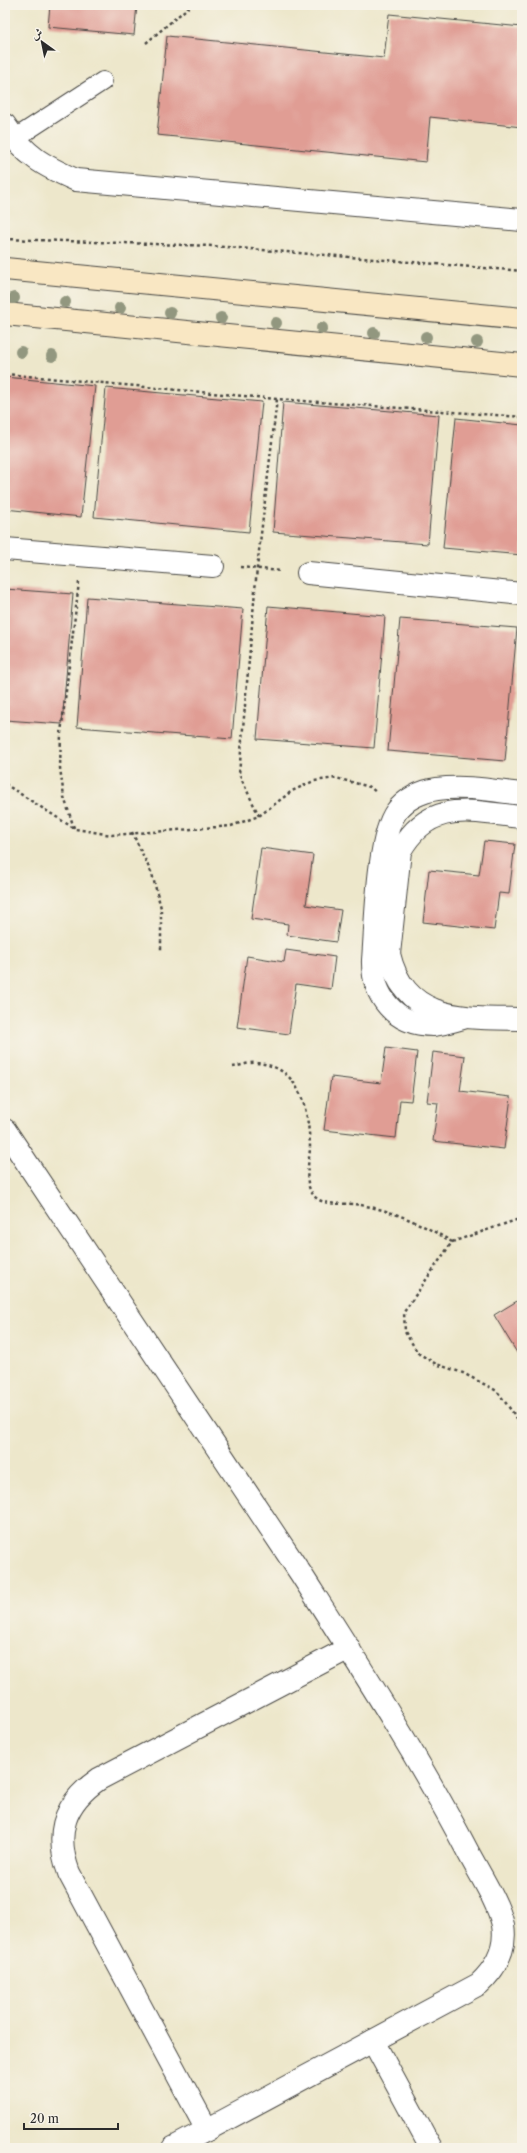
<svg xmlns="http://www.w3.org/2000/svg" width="527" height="2153" viewBox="0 0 527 2153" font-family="'Libre Caslon Text',Amiri,serif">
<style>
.building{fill:#e09d94}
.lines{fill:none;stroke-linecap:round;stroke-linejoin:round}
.lane-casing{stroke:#484743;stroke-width:20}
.street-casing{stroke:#484743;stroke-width:24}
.secondary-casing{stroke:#484743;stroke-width:24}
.path{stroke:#484743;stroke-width:2.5;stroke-dasharray:3 3;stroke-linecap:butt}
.lane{stroke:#fff;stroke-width:18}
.street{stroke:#fff;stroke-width:22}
.secondary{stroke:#f9e7c3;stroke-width:22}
.tree{fill:#92977f}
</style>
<rect width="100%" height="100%" fill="#f7f3e8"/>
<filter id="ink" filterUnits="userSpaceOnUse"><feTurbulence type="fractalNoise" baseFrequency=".025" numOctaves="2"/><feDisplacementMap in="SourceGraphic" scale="8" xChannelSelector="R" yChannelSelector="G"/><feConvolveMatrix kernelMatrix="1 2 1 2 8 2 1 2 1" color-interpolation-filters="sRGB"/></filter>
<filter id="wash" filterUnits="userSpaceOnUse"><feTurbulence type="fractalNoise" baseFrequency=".012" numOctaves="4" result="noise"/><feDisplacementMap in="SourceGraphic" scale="16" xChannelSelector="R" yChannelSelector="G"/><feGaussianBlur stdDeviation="0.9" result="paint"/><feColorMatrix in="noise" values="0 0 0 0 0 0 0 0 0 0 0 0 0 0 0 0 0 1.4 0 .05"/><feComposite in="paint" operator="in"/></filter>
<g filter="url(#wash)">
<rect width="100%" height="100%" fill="#ede7cb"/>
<g id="blocks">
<!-- building -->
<g class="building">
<path d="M50,5H137L134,35L48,27Z"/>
<path d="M389,14L522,27V127L430,117L426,162L157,135L167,36L384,58Z"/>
<path d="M5,377L95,386L81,517L5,509Z"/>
<path d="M106,388L262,402L249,532L94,517Z"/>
<path d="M283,402L439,415L428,544L273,532Z"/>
<path d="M456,418L522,425V555L443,548Z"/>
<path d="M5,589L73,594L62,724L5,720Z"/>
<path d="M87,597L243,609L232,739L77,727Z"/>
<path d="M268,606L385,616L374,748L257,739Z"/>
<path d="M400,619L517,628L505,761L388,751Z"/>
<path d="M484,841L515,844L509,894L499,893L494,930L423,922L429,870L479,875Z"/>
<path d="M261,848L313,855L306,905L341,910L336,942L287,935L288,924L251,919Z"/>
<path d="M286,950L335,957L331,989L296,984L289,1034L237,1027L247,956L284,962Z"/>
<path d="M386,1048L417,1052L411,1101L400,1100L396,1138L324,1130L331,1077L381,1083Z"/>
<path d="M433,1052L465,1056L460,1091L511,1097L504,1149L433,1141L438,1103L427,1102Z"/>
<path d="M522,1298V1361L494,1315Z"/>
</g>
</g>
</g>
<g filter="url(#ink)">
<use href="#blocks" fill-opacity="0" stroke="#484743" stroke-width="1"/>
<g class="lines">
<!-- lane casing -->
<g class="lane-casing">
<path id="lane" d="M14,139L103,81"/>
</g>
<!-- street casing -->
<g class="street-casing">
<g id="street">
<path d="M5,125C25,156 44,166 76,180L522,220"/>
<path d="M5,549L213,566"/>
<path d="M308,573L522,594"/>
<path d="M463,1018C453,1021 443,1024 433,1025C395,1025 372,996 373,960C376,925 377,838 396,812C405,799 422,791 437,789C465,785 495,791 522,794"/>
<path d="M518,1019C461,1018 405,1021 389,954L400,851C430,798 471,812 522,817"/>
<path d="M5,1130L301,1574C359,1665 418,1756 468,1852C479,1873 498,1902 503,1925C507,1949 495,1969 479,1984L173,2148"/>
<path d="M373,2041L431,2148"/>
<path d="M207,2130L69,1873C54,1833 64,1803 99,1779L349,1648"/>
</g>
</g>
<!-- secondary casing -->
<g class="secondary-casing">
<g id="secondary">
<path d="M5,269L522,319"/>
<path d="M5,314L522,365"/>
</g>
</g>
<!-- path -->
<g class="path">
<path d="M146,43L191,5"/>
<path d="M5,239L213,246L522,271"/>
<path d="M5,374L277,399L522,417"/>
<path d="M240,567L281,571"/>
<path d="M5,784L75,829L112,835L231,826L259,816L292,791L314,781L336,778L370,787L377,793"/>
<path d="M259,816L239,774L257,568L277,399"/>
<path d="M74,828L64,797L60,768L61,733L79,582"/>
<path d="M132,832L152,874L161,908V951"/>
<path d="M233,1067C240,1066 249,1062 257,1063C301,1067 308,1109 310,1146C310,1160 303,1180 312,1193C320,1207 341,1203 354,1204C390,1209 421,1223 452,1242L404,1312L405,1332L418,1353L436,1364L463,1373L497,1391L522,1425"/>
<path d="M452,1242L522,1218"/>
</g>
<!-- lane -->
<use href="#lane" class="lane"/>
<!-- street -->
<use href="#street" class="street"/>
<!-- secondary -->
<use href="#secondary" class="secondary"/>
</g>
<!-- trees -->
<g class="tree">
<circle cx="14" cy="298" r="6"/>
<circle cx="65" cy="302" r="6"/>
<circle cx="120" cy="308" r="6"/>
<circle cx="170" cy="313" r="6"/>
<circle cx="221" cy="318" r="6"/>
<circle cx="276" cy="323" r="6"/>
<circle cx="322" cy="328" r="6"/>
<circle cx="374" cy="333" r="6"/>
<circle cx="426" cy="337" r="6"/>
<circle cx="477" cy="342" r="6"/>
<circle cx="21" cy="352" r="6"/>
<circle cx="52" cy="356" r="6"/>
</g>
</g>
<!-- margin -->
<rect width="527" height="2153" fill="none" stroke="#f7f3e8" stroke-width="20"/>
<!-- north arrow -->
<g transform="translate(42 42) rotate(327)" stroke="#f7f3e8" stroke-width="3" paint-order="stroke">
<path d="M0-3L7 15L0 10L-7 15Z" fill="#2b2b2b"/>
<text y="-6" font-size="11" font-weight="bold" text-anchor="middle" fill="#2b2b2b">ش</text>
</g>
<!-- scale -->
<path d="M24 2123v6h94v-6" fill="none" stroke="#2b2b2b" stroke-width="2"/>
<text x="30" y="2123" font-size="12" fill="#2b2b2b" stroke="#f7f3e8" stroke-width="3" paint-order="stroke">20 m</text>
</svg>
